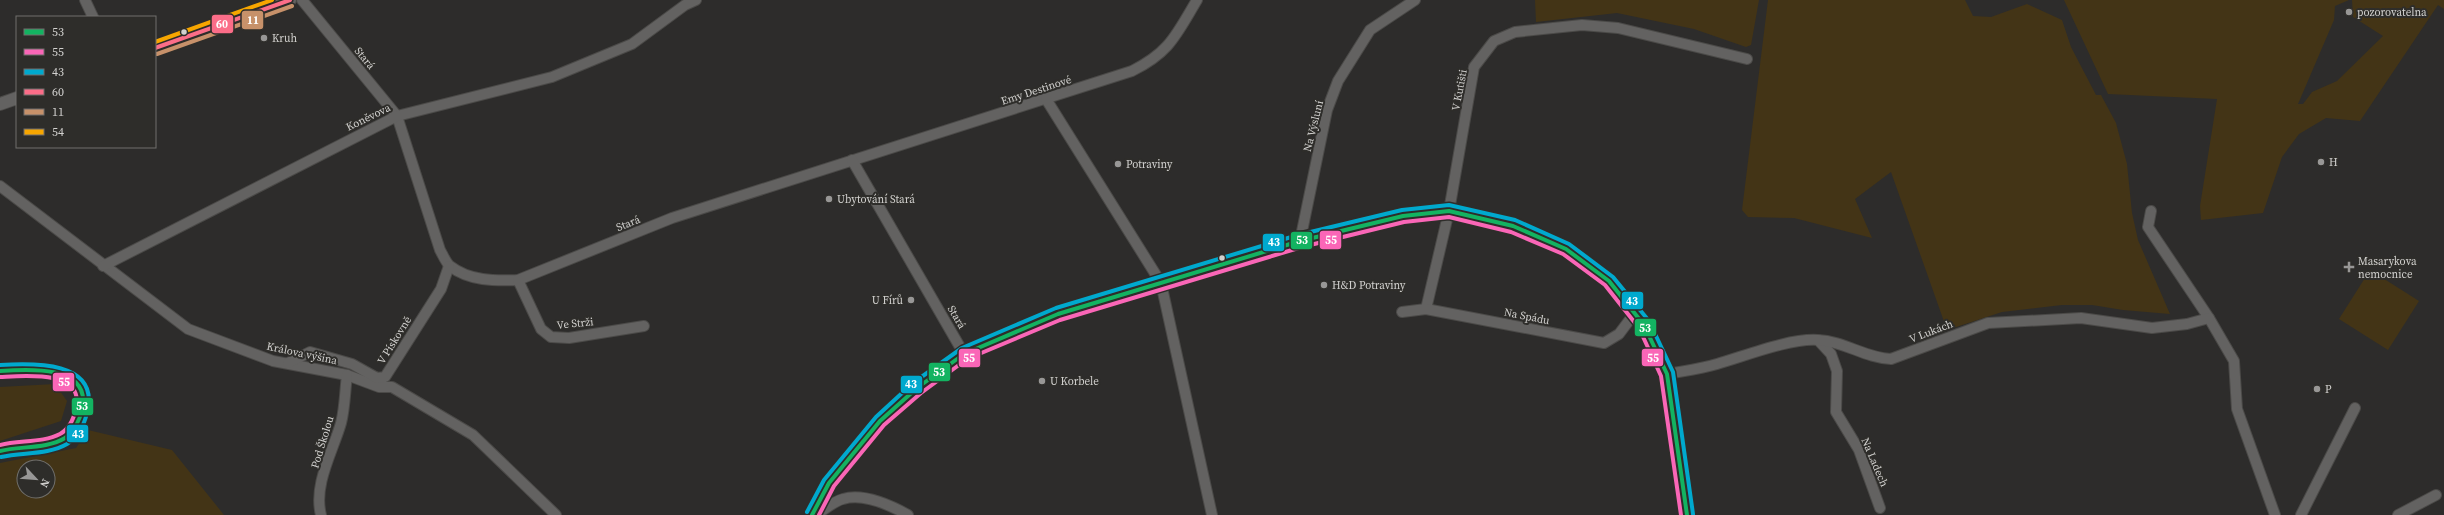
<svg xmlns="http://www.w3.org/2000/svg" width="2444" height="515" viewBox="0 0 2444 515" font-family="'Source Serif 4',serif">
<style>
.green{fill:#433416;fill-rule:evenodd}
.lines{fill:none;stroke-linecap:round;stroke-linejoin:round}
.minor-casing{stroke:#4b4a48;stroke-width:12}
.tertiary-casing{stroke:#4b4a48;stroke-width:14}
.minor{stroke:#636261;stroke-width:10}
.tertiary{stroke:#636261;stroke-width:12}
.bus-1-casing{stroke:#2e2d2a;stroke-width:7}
.bus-2-casing{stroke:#2e2d2a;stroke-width:7}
.bus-3-casing{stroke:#2e2d2a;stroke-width:7}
.bus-4-casing{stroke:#2e2d2a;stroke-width:7}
.bus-5-casing{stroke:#2e2d2a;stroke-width:7}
.bus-6-casing{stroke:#2e2d2a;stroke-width:7}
.bus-1{stroke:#13b361;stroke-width:4}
.bus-2{stroke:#fa66b7;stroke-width:4}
.bus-3{stroke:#00a9ce;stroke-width:4}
.bus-4{stroke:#fb6d88;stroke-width:4}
.bus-5{stroke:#c7916a;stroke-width:4}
.bus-6{stroke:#f7a600;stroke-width:4}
.poi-dot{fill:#989796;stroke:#2e2d2a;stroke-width:1.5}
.bus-dot{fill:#d2d1cf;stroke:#2e2d2a;stroke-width:1.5}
.labels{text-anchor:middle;stroke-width:4;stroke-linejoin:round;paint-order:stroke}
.poi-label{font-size:11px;fill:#d2d1cf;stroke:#2e2d2a;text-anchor:start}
.street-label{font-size:11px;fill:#d2d1cf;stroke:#2e2d2a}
.line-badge{stroke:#2e2d2a;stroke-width:1.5}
.badge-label{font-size:11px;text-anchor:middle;font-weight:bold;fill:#fff}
</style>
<rect width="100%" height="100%" fill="#2d2c2b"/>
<!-- green -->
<g class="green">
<path d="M1535,0H1759L1751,45L1746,47L1694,29L1617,13L1536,22Z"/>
<path d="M1768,0H1965L1973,16L1991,17L2027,4L2062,20L2071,47L2096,95H2101L2116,123L2127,164L2132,213L2138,240L2170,314L2123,310L2092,305H2062L2002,312L1947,330L1891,172L1855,199L1872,238L1794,218L1748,217L1742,210Z"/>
<path d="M2064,0H2349L2335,6L2334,20L2298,104H2303L2312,92L2337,81L2383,36L2353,17L2352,0H2444V9L2438,5L2360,121L2326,118L2299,134L2282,157L2263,213L2201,220L2200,206L2217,99L2108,94Z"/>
<path d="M2370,270L2419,301L2388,350L2339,319Z"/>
<path d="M55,384L67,401L61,421L0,441V387Z"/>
<path d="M88,430L172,450L224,515H0V463L76,448ZM24,467H48V491H24Z"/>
</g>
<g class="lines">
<!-- minor casing -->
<g class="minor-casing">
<g id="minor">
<path d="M85,0L93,17"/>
<path d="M302,0L397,116L440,250C443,255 446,263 450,266C469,281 495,281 518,280L672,218L1132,71C1170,52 1176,35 1197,0"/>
<path d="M1046,99L1161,283L1212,515"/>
<path d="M852,160L964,354"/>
<path d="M0,186L188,329L273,361L347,375L379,387H392L473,435L556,515"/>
<path d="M2151,211L2148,227L2209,318L2234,361L2237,409L2275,515"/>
<path d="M1300,241L1327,110L1338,81L1370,30L1415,0"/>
<path d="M103,266L397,116L552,77L632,44L685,5L696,0"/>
<path d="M518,280L541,329L551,337L569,338L644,326"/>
<path d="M1426,309L1449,211L1474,67L1494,41L1515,32L1582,25L1618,28L1747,59"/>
<path d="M1402,312L1426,309L1604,343L1619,334L1634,314"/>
<path d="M1818,340L1831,354L1837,371L1836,412L1859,450L1880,508"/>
<path d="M288,363L310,352L352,364L377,378L385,377L441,289L449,266"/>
<path d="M1667,374C1683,371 1701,369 1717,364C1745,356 1790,338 1818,340C1844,341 1865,358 1891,359L1988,323L2081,318L2152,328L2187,324L2209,318"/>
<path d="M321,515C313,485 333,451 341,423C345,408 345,390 347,375"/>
<path d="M812,515L829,483L880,421L917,388L964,354L1058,314L1300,241L1403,216L1449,211L1513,226L1566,249L1609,281L1644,325L1667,374L1675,419L1687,515"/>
<path d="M816,515C824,510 834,501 843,499C863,493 890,505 908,515"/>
<path d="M2301,515L2355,408"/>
<path d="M2398,515L2436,495"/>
</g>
</g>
<!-- tertiary casing -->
<g class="tertiary-casing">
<g id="tertiary">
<path d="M155,48L290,0"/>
<path d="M0,104L17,98"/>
<path d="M0,371C26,370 59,363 77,386C82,393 84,402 82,409C80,419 74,432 65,438C49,448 19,445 0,451"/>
</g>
</g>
<!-- minor -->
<use href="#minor" class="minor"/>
<!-- tertiary -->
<use href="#tertiary" class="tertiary"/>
<!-- bus-1 casing -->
<g class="bus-1-casing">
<g id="bus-1">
<path d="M0,371C26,369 92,364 82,409C80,420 74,432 65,438C47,449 20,446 0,451"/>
<path d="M812,515L829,483L880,421L917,388L964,354L1058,314L1300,241L1403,216L1449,211L1513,226L1566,249L1609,281L1644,325L1667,374L1687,515"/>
</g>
</g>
<!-- bus-2 casing -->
<g class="bus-2-casing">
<g id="bus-2">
<path d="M0,445C19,440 43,443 60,434C69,429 74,418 76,408C85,369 22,376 0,377"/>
<path d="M819,515L834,486L884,425L921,393L967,359L1060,320L1302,247L1404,222L1449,217L1511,232L1563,254L1605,285L1639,328L1661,376L1681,515"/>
</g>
</g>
<!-- bus-3 casing -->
<g class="bus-3-casing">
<g id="bus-3">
<path d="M0,365C32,363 101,360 87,413C84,425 78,437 67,444C48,455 23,452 1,457"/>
<path d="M807,512L824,480L876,417L913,383L962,348L1056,308L1298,235L1402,210L1449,205L1515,220L1569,244L1613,277L1649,321L1673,372L1693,514"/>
</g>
</g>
<!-- bus-4 casing -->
<g class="bus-4-casing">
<path id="bus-4" d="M155,48L290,0"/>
</g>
<!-- bus-5 casing -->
<g class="bus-5-casing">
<path id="bus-5" d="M157,54L292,6"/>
</g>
<!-- bus-6 casing -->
<g class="bus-6-casing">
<path id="bus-6" d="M155,42L272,0"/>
</g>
<!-- bus-1 -->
<use href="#bus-1" class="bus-1"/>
<!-- bus-2 -->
<use href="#bus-2" class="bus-2"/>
<!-- bus-3 -->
<use href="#bus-3" class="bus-3"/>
<!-- bus-4 -->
<use href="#bus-4" class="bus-4"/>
<!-- bus-5 -->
<use href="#bus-5" class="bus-5"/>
<!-- bus-6 -->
<use href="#bus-6" class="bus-6"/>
</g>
<!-- markers -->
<g class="poi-dot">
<circle cx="2349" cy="12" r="4"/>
<circle cx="264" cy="38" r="4"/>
<circle cx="2321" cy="162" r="4"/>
<circle cx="1118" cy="164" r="4"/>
<circle cx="829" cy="199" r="4"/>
<path d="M2347 261h4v4h4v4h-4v4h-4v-4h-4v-4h4z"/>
<circle cx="1324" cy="285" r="4"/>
<circle cx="911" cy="300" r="4"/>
<circle cx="1042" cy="381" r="4"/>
<circle cx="2317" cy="389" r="4"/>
</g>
<g class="bus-dot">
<circle cx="184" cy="32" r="3.5"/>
<circle cx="1222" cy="258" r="3.5"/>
</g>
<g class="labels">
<!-- poi labels -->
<g class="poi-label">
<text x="2357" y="16">pozorovatelna</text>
<text x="272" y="42">Kruh</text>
<text x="2329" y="166">H</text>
<text x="1126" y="168">Potraviny</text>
<text x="837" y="203">Ubytování Stará</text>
<text x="2358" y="265">Masarykova<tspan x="2358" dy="13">nemocnice</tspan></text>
<text x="1332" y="289">H&amp;D Potraviny</text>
<text x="903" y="304" text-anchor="end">U Fírů</text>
<text x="1050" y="385">U Korbele</text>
<text x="2325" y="393">P</text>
</g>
<!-- street labels -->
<g class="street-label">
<text transform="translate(365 58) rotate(51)" y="4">Stará</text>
<text transform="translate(1036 90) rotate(-18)" y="4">Emy Destinové</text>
<text transform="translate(1459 90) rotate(-79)" y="4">V Kutišti</text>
<text transform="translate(368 117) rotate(-26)" y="4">Koněvova</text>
<text transform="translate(1313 126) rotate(-76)" y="4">Na Výsluní</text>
<text transform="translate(628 223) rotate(-22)" y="4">Stará</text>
<text transform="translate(1527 316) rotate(11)" y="4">Na Spádu</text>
<text transform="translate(957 317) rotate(60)" y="4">Stará</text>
<text transform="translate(575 323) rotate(-6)" y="4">Ve Strži</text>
<text transform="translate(1931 331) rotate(-21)" y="4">V Lukách</text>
<text transform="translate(394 340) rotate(-58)" y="4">V Pískovně</text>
<text transform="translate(302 353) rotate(12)" y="4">Králova výšina</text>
<text transform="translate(322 442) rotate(-73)" y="4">Pod Školou</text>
<text transform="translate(1875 462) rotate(67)" y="4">Na Ladech</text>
</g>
</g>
<g class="line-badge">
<rect x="241" y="10" width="23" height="20" rx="4" fill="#c7916a"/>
<rect x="211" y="14" width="23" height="20" rx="4" fill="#fb6d88"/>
<rect x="1319" y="230" width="23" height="20" rx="4" fill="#fa66b7"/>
<rect x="1290" y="231" width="23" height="19" rx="4" fill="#13b361"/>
<rect x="1262" y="233" width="23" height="19" rx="4" fill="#00a9ce"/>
<rect x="1621" y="291" width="23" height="19" rx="4" fill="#00a9ce"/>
<rect x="1634" y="318" width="23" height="19" rx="4" fill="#13b361"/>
<rect x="1641" y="348" width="23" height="19" rx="4" fill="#fa66b7"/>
<rect x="958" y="348" width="23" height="20" rx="4" fill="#fa66b7"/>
<rect x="928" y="362" width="23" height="20" rx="4" fill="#13b361"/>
<rect x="52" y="372" width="23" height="20" rx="4" fill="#fa66b7"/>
<rect x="900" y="375" width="23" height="19" rx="4" fill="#00a9ce"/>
<rect x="71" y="397" width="23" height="19" rx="4" fill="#13b361"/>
<rect x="66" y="424" width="23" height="19" rx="4" fill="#00a9ce"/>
</g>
<g class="badge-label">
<text x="253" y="24">11</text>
<text x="222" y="28">60</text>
<text x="1331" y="244">55</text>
<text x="1302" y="244">53</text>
<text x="1274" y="246">43</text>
<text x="1632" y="305">43</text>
<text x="1645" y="332">53</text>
<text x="1653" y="362">55</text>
<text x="969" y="362">55</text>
<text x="939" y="376">53</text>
<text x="64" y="386">55</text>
<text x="911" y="388">43</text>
<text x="82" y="410">53</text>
<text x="78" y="438">43</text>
</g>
<!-- legend -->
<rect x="16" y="16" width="140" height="132" fill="#2e2d2a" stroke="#706f6c"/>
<rect x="24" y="29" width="20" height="6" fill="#13b361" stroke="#706f6c"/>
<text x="52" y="36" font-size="12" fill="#d2d1cf">53</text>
<rect x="24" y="49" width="20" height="6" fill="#fa66b7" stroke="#706f6c"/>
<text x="52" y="56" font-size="12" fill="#d2d1cf">55</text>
<rect x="24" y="69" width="20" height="6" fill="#00a9ce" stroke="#706f6c"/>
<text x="52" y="76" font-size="12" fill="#d2d1cf">43</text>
<rect x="24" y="89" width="20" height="6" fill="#fb6d88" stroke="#706f6c"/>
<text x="52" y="96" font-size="12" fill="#d2d1cf">60</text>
<rect x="24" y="109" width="20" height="6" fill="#c7916a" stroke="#706f6c"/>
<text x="52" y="116" font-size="12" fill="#d2d1cf">11</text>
<rect x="24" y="129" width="20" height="6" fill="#f7a600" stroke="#706f6c"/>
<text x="52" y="136" font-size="12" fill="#d2d1cf">54</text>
<!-- north arrow -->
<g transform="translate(36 479) rotate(116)"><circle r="19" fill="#2e2d2a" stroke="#706f6c"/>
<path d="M0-3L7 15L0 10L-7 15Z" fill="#989796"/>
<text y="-6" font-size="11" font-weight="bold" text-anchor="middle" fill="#d2d1cf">N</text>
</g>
</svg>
